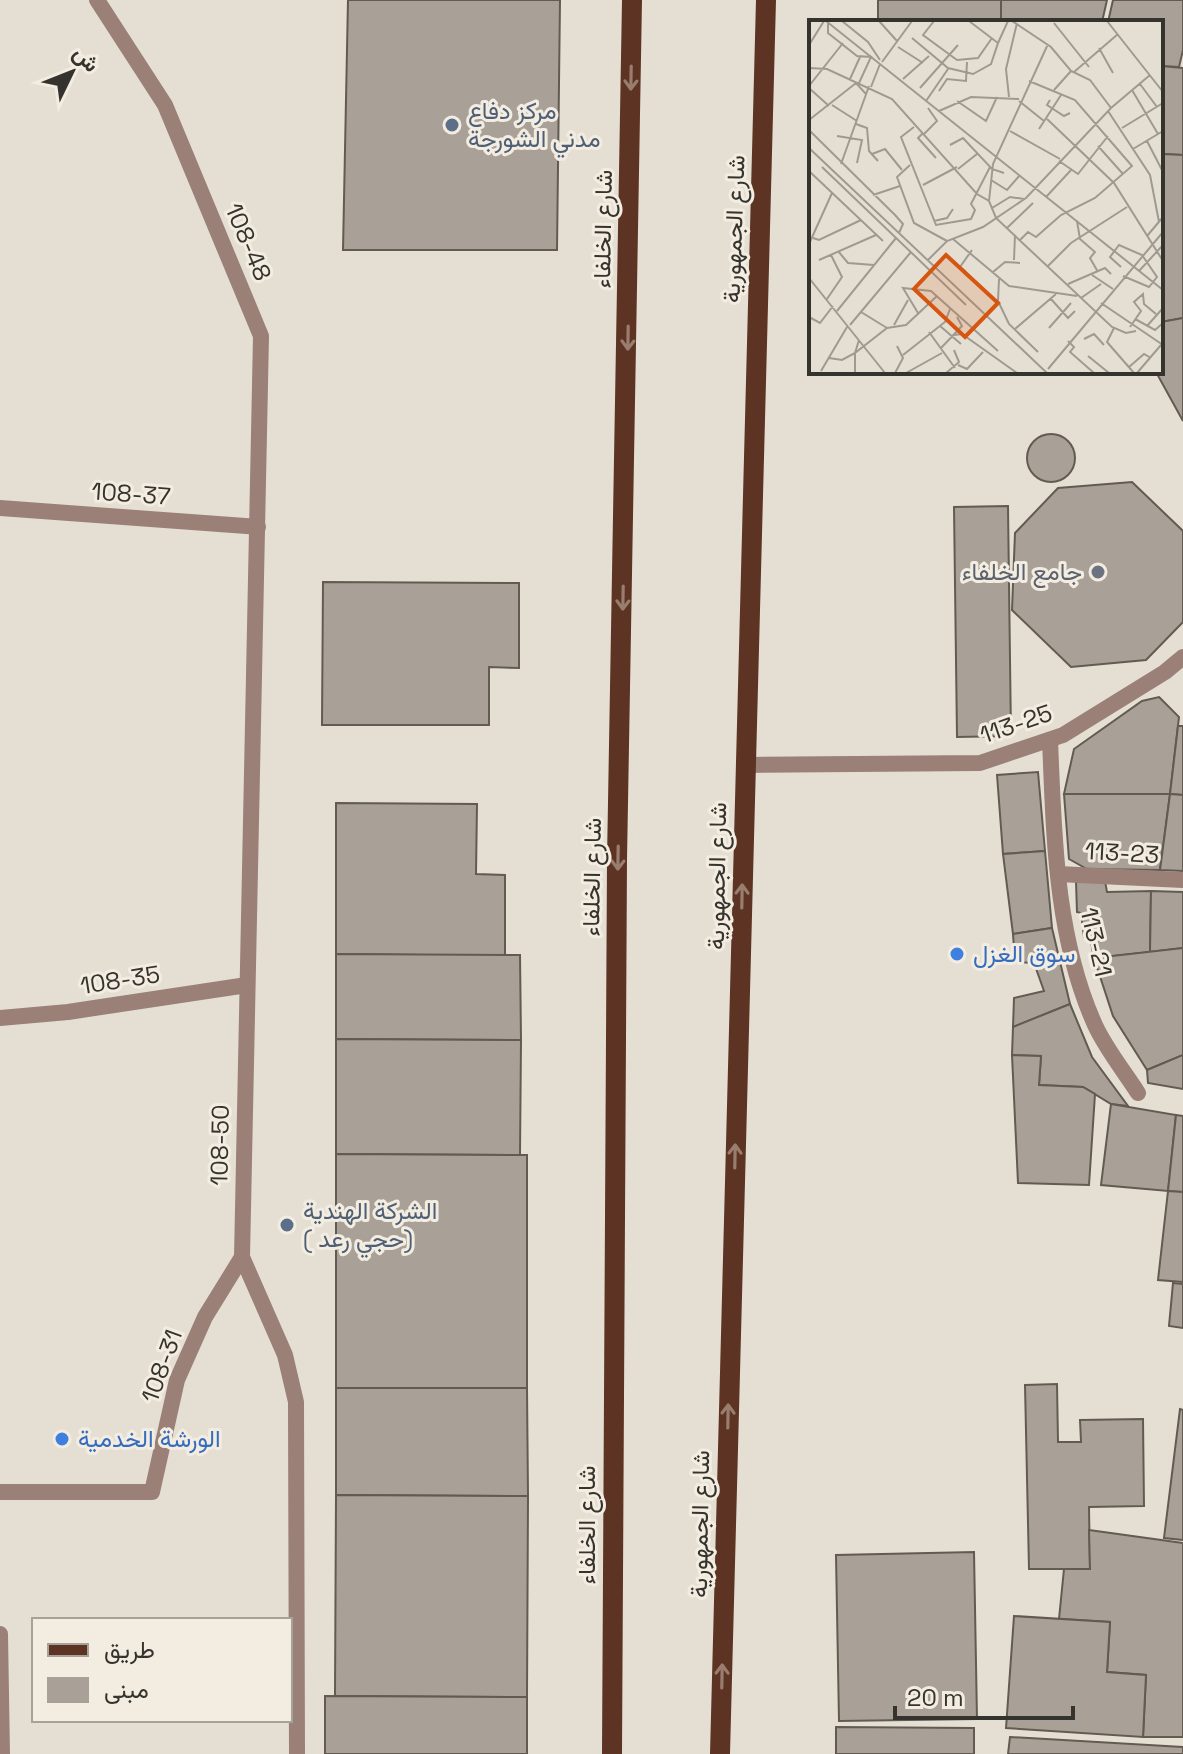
<svg xmlns="http://www.w3.org/2000/svg" width="1183" height="1754" viewBox="0 0 1183 1754" font-family="'Space Grotesk',Vazirmatn,sans-serif">
<style>
.building{fill:#a9a197;stroke:#625b52;stroke-width:2}
.lines{fill:none;stroke-linecap:round;stroke-linejoin:round}
.service{stroke:#9a8077;stroke-width:16}
.primary{stroke:#5d3323;stroke-width:20}
.oneway{stroke:#997d6f}
.service-dot{fill:#5c6f8a;stroke:#f3ece0;stroke-width:3}
.worship-dot{fill:#6b7280;stroke:#f3ece0;stroke-width:3}
.shop-dot{fill:#3f7fe0;stroke:#f3ece0;stroke-width:3}
.labels{text-anchor:middle;stroke-width:6;stroke-linejoin:round;paint-order:stroke}
.service-label{font-size:24px;fill:#4e5e75;stroke:#f3ece0;text-anchor:start}
.street-label{font-size:24px;fill:#35332e;stroke:#f3ece0}
.worship-label{font-size:24px;fill:#5b616d;stroke:#f3ece0;text-anchor:end}
.shop-label{font-size:24px;fill:#366cbe;stroke:#f3ece0;text-anchor:start}
.inset-road{fill:none;stroke:#9f9a91;stroke-width:2}
.view{fill:#d6550f;fill-opacity:0.15;stroke:#d6550f;stroke-width:4}
.inset-edge{fill:none;stroke:#35332e;stroke-width:4}
</style>
<rect width="100%" height="100%" fill="#e5dfd3"/>
<!-- building -->
<g class="building">
<path d="M348,0H560L557,250H343Z"/>
<rect x="878" y="0" width="123" height="22"/>
<path d="M1001,0H1107L1102,22H1001Z"/>
<path d="M1113,0H1183V50L1179,67L1161,66V22H1108Z"/>
<path d="M1161,66L1183,68V155L1161,154Z"/>
<path d="M1164,154L1183,155V318L1161,322Z"/>
<path d="M1183,318V421L1156,372H1161V322Z"/>
<circle cx="1051" cy="458" r="24"/>
<path d="M1132,482L1183,531V622L1146,660L1071,667L1012,610L1015,533L1058,488Z"/>
<path d="M1008,506L1011,736L957,737L954,507Z"/>
<path d="M323,582L519,583V668L489,667V725H322Z"/>
<path d="M1159,697L1179,717L1170,794H1064L1074,749L1142,701Z"/>
<path d="M1178,726H1183V795L1170,794Z"/>
<path d="M1038,772L1045,851L1003,854L997,775Z"/>
<path d="M1064,794H1170L1160,870L1087,869L1069,859Z"/>
<path d="M1170,794L1183,795V871L1160,870Z"/>
<path d="M336,803L477,804L476,874L505,875V956L336,954Z"/>
<path d="M1045,851L1052,928L1013,934L1003,854Z"/>
<path d="M1105,881L1107,892L1151,891L1150,952L1094,958L1090,937H1084L1081,913L1077,912L1076,882Z"/>
<path d="M1151,891L1183,892V948L1150,952Z"/>
<path d="M1052,928L1070,1004L1013,1027L1014,998L1044,991L1034,963L1015,962L1013,934Z"/>
<path d="M1183,948V1055L1147,1070L1113,1016L1094,958Z"/>
<path d="M336,954L520,955L521,1040L336,1039Z"/>
<path d="M1070,1004L1092,1057L1128,1106L1111,1104L1083,1087L1039,1085L1041,1056L1012,1055L1013,1027Z"/>
<path d="M336,1039L521,1040L520,1155L336,1154Z"/>
<path d="M1012,1055L1041,1056L1039,1085L1083,1087L1095,1094L1089,1185L1018,1183Z"/>
<path d="M1183,1055V1089L1148,1083L1147,1070Z"/>
<path d="M1111,1104L1176,1115L1168,1191L1101,1185Z"/>
<path d="M1176,1115L1183,1116V1192L1168,1191Z"/>
<path d="M336,1154L527,1155V1388H336Z"/>
<path d="M1168,1191L1183,1192V1282L1158,1280Z"/>
<path d="M1173,1283L1183,1284V1328L1169,1326Z"/>
<path d="M1057,1384L1058,1442H1081L1080,1420L1143,1419L1144,1506L1089,1507L1090,1569H1029L1025,1385Z"/>
<path d="M336,1388H527L528,1496L336,1495Z"/>
<path d="M1180,1409L1183,1410V1540L1164,1538Z"/>
<path d="M336,1495L528,1496L527,1697L335,1696Z"/>
<path d="M1089,1530L1183,1543V1737H1143L1146,1675L1107,1672L1110,1622L1059,1619L1064,1569H1090Z"/>
<path d="M974,1552L977,1719L839,1721L836,1555Z"/>
<path d="M1014,1616L1110,1622L1107,1672L1146,1675L1143,1737L1006,1728Z"/>
<path d="M325,1696L527,1697V1754H325Z"/>
<path d="M836,1727L974,1728V1754H836Z"/>
<path d="M1010,1737L1183,1747V1754H1008Z"/>
</g>
<g class="lines">
<!-- service -->
<g class="service">
<path d="M97,0L165,105L261,336L242,1257L285,1355L296,1402L297,1754"/>
<path d="M0,508L258,527"/>
<path d="M1050,740C1054,835 1055,936 1095,1025C1106,1049 1124,1071 1138,1093"/>
<path d="M745,765L980,763L1063,735L1165,672L1183,657"/>
<path d="M1058,874L1183,880"/>
<path d="M0,1018L68,1012L247,985"/>
<path d="M0,1492H152L177,1380L205,1317L242,1257"/>
<path d="M0,1634L2,1754"/>
</g>
<!-- primary -->
<g class="primary">
<path d="M612,1754L617,860L632,0"/>
<path d="M720,1754L766,0"/>
</g>
</g>
<!-- one-way arrows -->
<defs><path id="oneway-shaft" d="M-6 0H5M1.5-3L5.5 0L1.5 3" fill="none" stroke-width="1.6" stroke-linecap="round" stroke-linejoin="round" transform="scale(2)"/></defs>
<g class="oneway">
<use href="#oneway-shaft" transform="translate(631 78) rotate(91)"/>
<use href="#oneway-shaft" transform="translate(628 338) rotate(91)"/>
<use href="#oneway-shaft" transform="translate(623 598) rotate(91)"/>
<use href="#oneway-shaft" transform="translate(618 858) rotate(91)"/>
<use href="#oneway-shaft" transform="translate(742 896) rotate(-89)"/>
<use href="#oneway-shaft" transform="translate(735 1156) rotate(-89)"/>
<use href="#oneway-shaft" transform="translate(728 1416) rotate(-89)"/>
<use href="#oneway-shaft" transform="translate(722 1676) rotate(-89)"/>
</g>
<!-- markers -->
<g class="service-dot">
<circle cx="452" cy="125" r="8"/>
<circle cx="287" cy="1225" r="8"/>
</g>
<circle class="worship-dot" cx="1098" cy="572" r="8"/>
<g class="shop-dot">
<circle cx="957" cy="954" r="8"/>
<circle cx="62" cy="1439" r="8"/>
</g>
<g class="labels">
<!-- service labels -->
<g class="service-label">
<text x="468" y="119">مركز دفاع<tspan x="468" dy="28">مدني الشورجة</tspan></text>
<text x="303" y="1219">الشركة الهندية<tspan x="303" dy="28">( حجي رعد)</tspan></text>
</g>
<!-- street labels -->
<g class="street-label">
<text transform="translate(603 229) rotate(-89)" y="8">شارع الخلفاء</text>
<text transform="translate(734 229) rotate(-88)" y="8">شارع الجمهورية</text>
<text transform="translate(248 242) rotate(67)" y="8">108-48</text>
<text transform="translate(131 494) rotate(4)" y="8">108-37</text>
<text transform="translate(1016 724) rotate(-19)" y="8">113-25</text>
<text transform="translate(1122 853) rotate(3)" y="8">113-23</text>
<text transform="translate(717 876) rotate(-89)" y="8">شارع الجمهورية</text>
<text transform="translate(592 877) rotate(-89)" y="8">شارع الخلفاء</text>
<text transform="translate(1096 942) rotate(77)" y="8">113-21</text>
<text transform="translate(120 980) rotate(-9)" y="8">108-35</text>
<text transform="translate(220 1145) rotate(-89)" y="8">108-50</text>
<text transform="translate(162 1366) rotate(-70)" y="8">108-31</text>
<text transform="translate(700 1524) rotate(-89)" y="8">شارع الجمهورية</text>
<text transform="translate(587 1525) rotate(-90)" y="8">شارع الخلفاء</text>
</g>
<!-- worship labels -->
<g class="worship-label">
<text x="1082" y="580">جامع الخلفاء</text>
</g>
<!-- shop labels -->
<g class="shop-label">
<text x="973" y="962">سوق الغزل</text>
<text x="78" y="1447">الورشة الخدمية</text>
</g>
</g>
<!-- overview -->
<g transform="translate(809 20)">
<rect width="354" height="354" fill="#e5dfd3"/>
<path class="inset-road" d="M17,1L354,270M19,1V13L48,36L62,37L50,63M33,1L59,22L71,40M70,1L88,21M125,1L114,15L148,40L169,38L183,18M203,1L242,27L262,51L281,60L302,88M298,1L354,72M245,3L280,47M103,18L139,48L164,54L182,44L189,23L160,1M189,23L199,1M0,25L15,1M89,27L114,43M290,28L304,53M73,42L103,1M0,48L18,49L83,79L168,174L180,181L187,198L303,307L317,313L327,311M265,52L309,14M41,59L51,37M94,59L120,36M331,64L348,87M0,66L34,23M62,67L71,44M0,68L20,86M111,68L149,25M245,70L262,51M323,70L349,114M130,71L138,59L157,61L158,42M200,77L197,49L208,3M241,80L238,85L255,96L261,93M117,81L139,49M148,81L177,101L188,77M210,81L235,101M23,85L48,101M130,91L162,77L210,79M299,91L341,155L350,202M238,99L305,163L354,241M0,100L47,63L57,74M47,104L58,108L60,131L69,141M105,107L92,117L127,205L162,199L166,190L162,184L181,147M313,108L354,83M230,109L252,75M0,110L86,195L94,204L90,213M201,111L251,139M113,114L109,118L127,138M114,115L128,101L119,88M28,116L53,120L48,143M338,121L354,152M141,125L154,118L183,149L195,153M289,126L314,154M0,128L238,353M324,129L354,111M63,134L76,129L93,150M250,141L269,154L299,116M32,144L60,66M101,145L88,157L105,203L138,221M13,147L157,285M149,149L168,134M0,151L74,221M182,160L198,170L211,155M114,165L148,147M64,175L91,166M237,177L263,149M180,181L184,144L239,24M183,188L201,177L215,179M125,201L138,198L144,189M268,201L271,219L286,232L281,238L289,252M198,208L224,183M338,216L354,197M4,218L10,220L52,200M144,219L200,266L268,276M211,220L219,212L227,217L252,195L286,178L323,146L266,80L220,61M0,224L23,173M29,231L39,243L65,245M10,240L67,215M119,240L138,221L174,207L217,178L302,88L341,55M205,240L206,215M239,246L262,223L318,187M312,247L301,237L310,225L333,235L348,257L340,267L314,256M330,251L354,225M157,252L151,247L163,230M184,252L196,242L211,243M283,255L304,269M0,258L76,353M190,259L189,281L200,304L229,332M259,264L296,248L302,254M272,278L292,264M18,279L33,257L22,235M242,279L259,298L266,291M292,283L354,325M28,291L87,218M52,292L78,308M109,293L94,268L122,271L189,331M0,297L11,303L24,286M326,299L346,310L354,303M41,305L102,232M85,305L99,280M131,306L152,324M338,306L354,288M321,307L332,291L325,282L334,274L335,284L347,294M240,308L262,283M305,308L298,322L325,353M206,309L247,274M120,312L146,348M145,315L153,314L208,353M275,319L285,314L295,325M259,321L265,327L261,332L285,353M132,328L153,306L148,297M94,335L136,302L141,289M279,336L300,353M20,338L33,340L46,333L50,320M149,345L158,349L174,332M320,347L335,334L342,338M239,349L354,212M12,351L38,307M46,353V333L78,308L97,305L128,276M86,353L94,338L88,326M97,353L133,333M137,353L150,342L145,330M328,353L352,325"/>
<path class="view" d="M137,235L189,283L156,317L105,269Z"/>
<rect width="354" height="354" class="inset-edge"/>
</g>
<!-- legend -->
<rect x="32" y="1618" width="260" height="104" fill="#f3ece0" stroke="#a7a299" stroke-width="2"/>
<rect x="48" y="1644" width="40" height="12" fill="#5d3323" stroke="#a7a299" stroke-width="2"/>
<text x="104" y="1658" font-size="24" fill="#35332e">طريق</text>
<rect x="48" y="1678" width="40" height="24" fill="#a9a197" stroke="#a7a299" stroke-width="2"/>
<text x="104" y="1698" font-size="24" fill="#35332e">مبنى</text>
<!-- north arrow -->
<g transform="translate(72 72) rotate(47)" stroke="#f3ece0" stroke-width="6" paint-order="stroke">
<path d="M0-6L14 30L0 20L-14 30Z" fill="#35332e"/>
<text y="-12" font-size="22" font-weight="bold" text-anchor="middle" fill="#35332e">ش</text>
</g>
<!-- scale -->
<path d="M895 1706v12h178v-12" fill="none" stroke="#35332e" stroke-width="4"/>
<text x="907" y="1706" font-size="24" fill="#35332e" stroke="#f3ece0" stroke-width="6" paint-order="stroke">20 m</text>
</svg>
